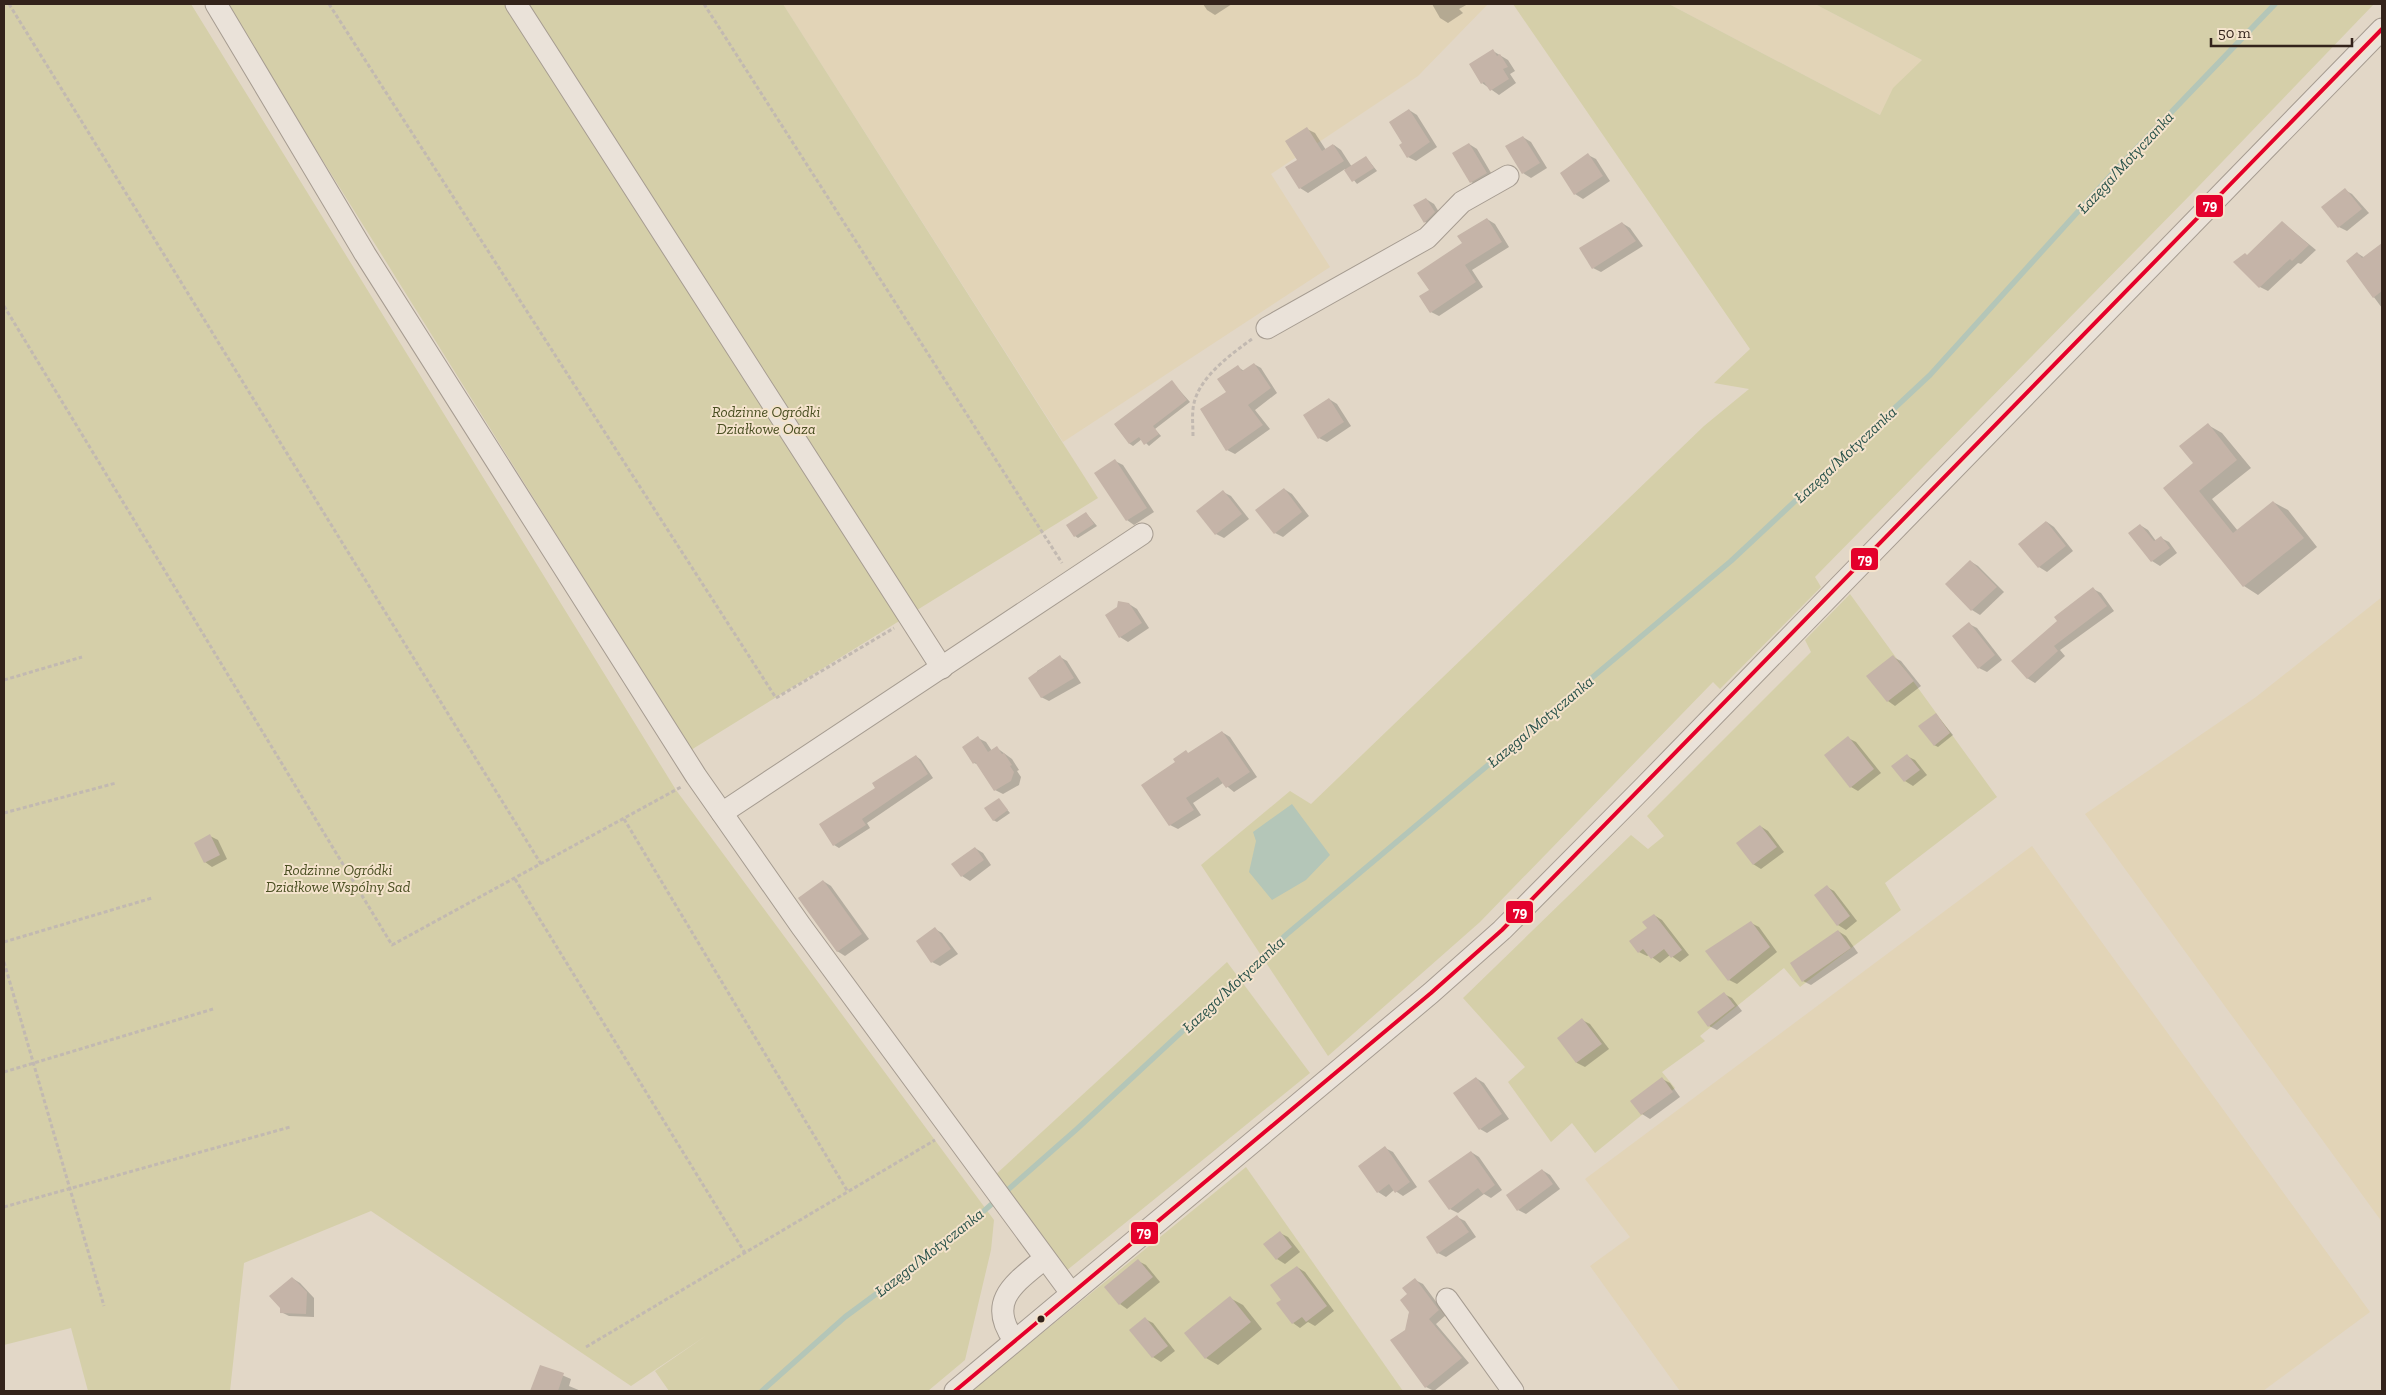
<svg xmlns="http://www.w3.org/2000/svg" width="2386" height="1395" viewBox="0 0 2386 1395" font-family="'Zilla Slab',serif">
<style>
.farmland{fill:#e2d4b7}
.green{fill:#d5cfa9}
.water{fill:#b4c6b8}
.shadow{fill:#0003}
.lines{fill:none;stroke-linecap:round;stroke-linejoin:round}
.stream{stroke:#b4c6b8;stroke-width:5.5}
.building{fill:#c5b4a8}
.minor-casing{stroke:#a69c91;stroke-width:23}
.path{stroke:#c2b9b1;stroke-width:3;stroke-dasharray:4 2.5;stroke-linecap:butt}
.minor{stroke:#eae2d9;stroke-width:21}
.bus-1-casing{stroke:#f4e3cc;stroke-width:8}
.bus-1{stroke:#e4002b;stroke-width:4}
.bus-dot{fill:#33231b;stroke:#f4e3cc;stroke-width:2}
.labels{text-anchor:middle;stroke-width:4;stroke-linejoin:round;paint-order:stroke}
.park-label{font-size:15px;font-style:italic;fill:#4a4f22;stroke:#f4e3cc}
.water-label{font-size:16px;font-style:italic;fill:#2a534b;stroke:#f4e3cc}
.line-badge{stroke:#f4e3cc;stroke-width:2}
.badge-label{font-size:14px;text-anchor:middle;font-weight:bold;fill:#fff}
</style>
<rect width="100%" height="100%" fill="#e2d7c7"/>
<!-- farmland -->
<g class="farmland">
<path d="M783,4H1488L1418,76L1271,174L1330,267L1063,442Z"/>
<path d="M1669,4H1815L1922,60L1880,115Z"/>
<path d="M2382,597V1222L2085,814L2256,697Z"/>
<path d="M2032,846L2370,1312L2263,1391H1680L1590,1266L1630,1237L1585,1179Z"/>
</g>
<!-- green -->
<g class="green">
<path d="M4,4H191L676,790L994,1220L991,1250L965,1360L928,1391H669L655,1371L707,1335L631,1386L371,1211L244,1263L230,1391H88L71,1328L4,1345Z"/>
<path d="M225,4H783L1098,498L691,750Z"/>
<path d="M1513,4H1669L1880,115L1893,88L1922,60L1815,4H2374L2197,188L1815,577L1821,587L1720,689L1713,682L1480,922L1328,1056L1201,865L1290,791L1311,804L1704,426L1749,389L1714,383L1750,349Z"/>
<path d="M1850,594L1997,797L1885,883L1901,910L1800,987L1784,968L1700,1036L1705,1041L1662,1072L1675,1088L1595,1153L1572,1123L1551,1142L1508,1082L1525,1067L1463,998L1631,835L1648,849L1664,836L1647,816L1811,652L1805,640Z"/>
<path d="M1227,962L1310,1073L1066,1271L993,1177Z"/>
<path d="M1246,1167L1403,1391H971Z"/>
</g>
<!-- water -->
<path class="water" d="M1292,804L1330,855L1306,880L1272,900L1249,872L1256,841L1253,832Z"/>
<!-- shadow -->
<g class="shadow">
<path d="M1203,4H1232L1215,15L1207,10Z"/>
<path d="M1432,4H1468L1459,9L1463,13L1448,23L1440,18Z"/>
<path d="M1493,51L1508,60L1515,71L1510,74L1516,83L1499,95L1482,83Z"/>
<path d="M1409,110L1417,115L1437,147L1416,161L1408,157Z"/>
<path d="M1307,129L1315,133L1326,150L1334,145L1341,150L1352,167L1366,157L1377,171L1357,184L1345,169L1308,193L1300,188L1298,160Z"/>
<path d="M1523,137L1531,142L1547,168L1531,178L1523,173Z"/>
<path d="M1469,144L1477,149L1494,178L1479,186L1471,182Z"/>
<path d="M1588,155L1596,159L1610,181L1583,199L1575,194Z"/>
<path d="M2345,190L2352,194L2369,213L2347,231L2339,227Z"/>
<path d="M1426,199L1434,204L1442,217L1433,226L1425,222L1415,206Z"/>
<path d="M1487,219L1495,224L1509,247L1472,270L1483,287L1439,316L1431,312L1430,290Z"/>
<path d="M2282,222L2316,250L2301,264L2298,263L2268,291L2260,287L2248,256Z"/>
<path d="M1622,223L1630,228L1643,246L1601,272L1593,268Z"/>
<path d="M2382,245V308L2347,261L2357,253L2365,258Z"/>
<path d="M1254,364L1261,368L1277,393L1255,410L1270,429L1235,454L1227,450L1201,409L1228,393L1238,367L1244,371Z"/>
<path d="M1172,382L1190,402L1155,429L1161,436L1149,446L1142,439L1133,446L1130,444L1115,425Z"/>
<path d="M1329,399L1337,404L1351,426L1327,442L1319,438Z"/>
<path d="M2208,425L2222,433L2251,468L2212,499L2238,531L2273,502L2288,510L2317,547L2258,595L2244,586L2165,488L2195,463Z"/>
<path d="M1115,461L1123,465L1154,512L1134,525L1127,520Z"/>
<path d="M1284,489L1292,494L1309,516L1283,537L1275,533Z"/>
<path d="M1223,492L1231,496L1249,519L1224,538L1216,534Z"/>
<path d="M1086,513L1097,526L1078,538L1075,536Z"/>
<path d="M2047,522L2054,527L2073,551L2047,572L2039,567L2020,544Z"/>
<path d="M2140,525L2148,530L2156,541L2161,538L2169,542L2177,553L2160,566L2152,561Z"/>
<path d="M1970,561L1978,566L2004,592L1980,615L1972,610L1947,584Z"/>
<path d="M2093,589L2101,593L2114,611L2060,650L2065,656L2035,683L2027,678Z"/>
<path d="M1129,604L1137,609L1149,628L1128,642L1120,637Z"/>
<path d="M1969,624L1977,628L2002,660L1987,672L1979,668Z"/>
<path d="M1060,657L1067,661L1081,683L1049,701L1041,697L1037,671Z"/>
<path d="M1893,657L1901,661L1921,686L1895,706L1888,701Z"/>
<path d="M1936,714L1953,735L1938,747L1934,745Z"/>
<path d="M1222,732L1230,737L1257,777L1234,792L1223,783L1193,803L1201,815L1178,829L1170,825L1177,763L1186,752L1189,754Z"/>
<path d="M978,738L986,742L992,751L997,748L1012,759L1019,770L1017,771L1021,777L1019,785L1003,794L995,790L979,765L974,763Z"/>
<path d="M1848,738L1856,742L1881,773L1858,791L1851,787Z"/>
<path d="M916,756L921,760L933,778L867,823L870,828L839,848L834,845L877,788Z"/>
<path d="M1907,756L1915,760L1927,775L1913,786L1905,781Z"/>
<path d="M999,800L1010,813L997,822L993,820Z"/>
<path d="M1760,826L1768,831L1784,852L1761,869L1753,864Z"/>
<path d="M210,836L218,840L227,859L212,867L205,862Z"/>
<path d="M975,848L983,853L991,865L970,881L962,876Z"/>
<path d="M823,881L831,886L869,939L845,956L837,951Z"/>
<path d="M1827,887L1834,891L1857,921L1846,930L1838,925Z"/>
<path d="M1654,915L1662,920L1689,955L1680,962L1670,955L1660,963L1649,955L1647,956L1639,952Z"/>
<path d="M1751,923L1759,927L1777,952L1737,984L1729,980Z"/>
<path d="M935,929L942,933L958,954L940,966L932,962Z"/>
<path d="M1838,931L1846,936L1858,953L1811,985L1803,981Z"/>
<path d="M1724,994L1732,998L1742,1011L1717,1030L1709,1026Z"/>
<path d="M1582,1020L1590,1024L1609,1049L1585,1067L1577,1063L1559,1038Z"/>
<path d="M1476,1078L1484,1083L1509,1119L1487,1133L1480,1129Z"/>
<path d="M1662,1079L1670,1083L1680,1097L1650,1119L1642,1114L1632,1101Z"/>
<path d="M1385,1148L1393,1152L1417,1187L1403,1196L1394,1190L1386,1197L1378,1192Z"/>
<path d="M1471,1152L1479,1157L1502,1190L1491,1198L1484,1194L1458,1213L1450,1209Z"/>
<path d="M1542,1170L1550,1175L1560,1189L1526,1214L1518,1210Z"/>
<path d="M1457,1217L1465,1221L1476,1237L1446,1257L1438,1253Z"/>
<path d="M1280,1233L1288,1237L1300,1252L1285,1264L1277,1259L1265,1244Z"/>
<path d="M1138,1261L1146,1265L1160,1282L1127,1309L1120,1304Z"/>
<path d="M1297,1267L1305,1272L1334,1311L1315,1326L1308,1322L1300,1328L1293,1323L1283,1300Z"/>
<path d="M292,1278L300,1283L314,1298V1317L289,1316L281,1312Z"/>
<path d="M1415,1280L1423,1284L1446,1315L1436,1324L1469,1363L1434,1391L1426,1387L1406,1330Z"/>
<path d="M1230,1298L1243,1305L1262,1329L1218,1365L1206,1358Z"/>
<path d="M1145,1319L1153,1323L1175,1351L1161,1362L1153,1357Z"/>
<path d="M541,1366L571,1379L569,1386L581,1391H532Z"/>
</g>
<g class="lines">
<!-- stream -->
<path class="stream" d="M762,1391L845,1317L960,1232L1078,1128L1287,934L1731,561L1930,375L2112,174L2275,4"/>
</g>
<!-- building -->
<g class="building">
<path d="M1493,49L1497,56L1500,54L1508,67L1503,69L1509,79L1490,91L1484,82L1481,84L1469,64Z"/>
<path d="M1409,109L1430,142L1407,158L1399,145L1402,143L1389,122Z"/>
<path d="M1307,127L1322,151L1333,144L1344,161L1299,189L1285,167L1297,160L1285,141Z"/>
<path d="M1523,136L1540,163L1522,174L1505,146Z"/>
<path d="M1469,143L1487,173L1470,183L1452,153Z"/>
<path d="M1588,153L1603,176L1574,195L1560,173Z"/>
<path d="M1366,156L1374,168L1352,182L1344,170Z"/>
<path d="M2345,188L2362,209L2338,228L2321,207Z"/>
<path d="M1426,198L1435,212L1424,223L1413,205Z"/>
<path d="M1487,218L1502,242L1465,265L1476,282L1430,313L1419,296L1429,290L1417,273L1462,243L1457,236Z"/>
<path d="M2282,221L2309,245L2292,261L2290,259L2259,288L2233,262L2245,253L2247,255Z"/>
<path d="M1622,222L1636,241L1592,269L1579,248Z"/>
<path d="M2382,243V291L2373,298L2346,261L2357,252L2362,258Z"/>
<path d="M1254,363L1271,388L1248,405L1263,425L1226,451L1200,409L1226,392L1217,379L1238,365L1242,371Z"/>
<path d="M1172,380L1187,400L1153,426L1159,434L1144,445L1139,437L1129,444L1114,424Z"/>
<path d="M1329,398L1344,422L1318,439L1303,415Z"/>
<path d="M2208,423L2237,460L2199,491L2233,533L2273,501L2304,538L2243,587L2163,488L2193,463L2179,446Z"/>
<path d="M1115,459L1147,508L1126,521L1094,473Z"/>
<path d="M1284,488L1302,512L1274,534L1255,510Z"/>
<path d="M1223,490L1242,514L1215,535L1196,511Z"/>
<path d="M1086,512L1094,524L1074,537L1066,525Z"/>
<path d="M2046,521L2066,546L2038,568L2018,544Z"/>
<path d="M2140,524L2154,541L2161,536L2170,548L2151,562L2128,533Z"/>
<path d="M1970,560L1997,587L1971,611L1945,584Z"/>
<path d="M2093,587L2107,606L2054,646L2058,651L2027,679L2011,661L2057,621L2054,617Z"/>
<path d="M1118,601L1129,603L1142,623L1119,638L1105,615L1117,607Z"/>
<path d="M1969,622L1995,655L1978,669L1952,636Z"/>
<path d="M1060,655L1074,678L1041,698L1028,678Z"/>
<path d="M1893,655L1914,681L1887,702L1866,676Z"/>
<path d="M1936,713L1950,733L1934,746L1918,726Z"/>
<path d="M1222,731L1250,772L1226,788L1218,777L1186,798L1194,810L1169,826L1141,785L1175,762L1173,759L1186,750L1188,753Z"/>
<path d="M978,736L988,752L997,746L1002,754L1004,753L1012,765L1010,766L1014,772L1011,781L994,791L975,762L973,764L962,747Z"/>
<path d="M1848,736L1874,769L1850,788L1824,755Z"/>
<path d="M1907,754L1920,770L1904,782L1891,766Z"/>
<path d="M916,755L928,774L862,819L866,825L833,846L819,824L875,788L872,783Z"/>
<path d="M999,798L1008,810L993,821L984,808Z"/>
<path d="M1760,825L1777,847L1753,865L1736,843Z"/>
<path d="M210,834L220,855L204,863L194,843Z"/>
<path d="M975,847L984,860L961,877L951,864Z"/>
<path d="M823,880L862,934L837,952L798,898Z"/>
<path d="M1827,885L1850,916L1837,926L1814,895Z"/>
<path d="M1654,914L1682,950L1671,958L1664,949L1651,959L1643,949L1638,953L1629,941L1647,928L1642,922Z"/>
<path d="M1751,921L1770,947L1728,981L1705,951Z"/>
<path d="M935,927L951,949L931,963L916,941Z"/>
<path d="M1838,930L1851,948L1802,982L1790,963Z"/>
<path d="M1724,992L1735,1006L1708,1027L1697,1012Z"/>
<path d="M1582,1018L1602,1044L1576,1063L1557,1038Z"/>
<path d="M1476,1077L1502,1114L1479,1130L1453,1093Z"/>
<path d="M1662,1077L1673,1092L1641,1115L1630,1101Z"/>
<path d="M1385,1146L1410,1182L1395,1193L1389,1184L1377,1193L1358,1166Z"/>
<path d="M1471,1151L1495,1185L1483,1194L1478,1188L1449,1210L1428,1181Z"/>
<path d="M1542,1169L1553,1184L1517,1211L1506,1195Z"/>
<path d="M1457,1215L1469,1232L1437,1254L1426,1237Z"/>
<path d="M1280,1231L1292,1247L1276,1260L1263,1244Z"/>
<path d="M1138,1259L1153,1277L1119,1305L1104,1287Z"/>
<path d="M1297,1266L1327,1306L1306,1322L1302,1317L1292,1324L1276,1303L1281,1300L1270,1285Z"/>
<path d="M292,1277L307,1292L306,1314L280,1313V1308L269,1296Z"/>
<path d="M1415,1278L1439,1310L1429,1319L1462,1358L1425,1388L1390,1340L1405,1330L1409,1312L1400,1300L1407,1294L1402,1288Z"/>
<path d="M1230,1296L1251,1322L1205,1359L1184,1333Z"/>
<path d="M1145,1317L1168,1346L1152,1358L1129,1330Z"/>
<path d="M540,1365L564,1373L558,1391H530Z"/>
</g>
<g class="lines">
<!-- minor casing -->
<g class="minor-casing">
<g id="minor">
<path d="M216,4L365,254L696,776L801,926L1071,1293"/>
<path d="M516,4L942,668"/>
<path d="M1267,328L1427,238L1462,202L1508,176"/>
<path d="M722,813L1142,534"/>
<path d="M1447,1299L1513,1391"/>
<path d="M1014,1340C986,1301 1015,1283 1044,1259"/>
<path d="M955,1391L1431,993L1502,930L1644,787L2382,29"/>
</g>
</g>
<!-- path -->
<g class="path">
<path d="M9,4L541,864"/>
<path d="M329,4L776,698L894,628"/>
<path d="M704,4L1062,563"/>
<path d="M4,306L392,945L681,787"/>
<path d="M1193,436C1193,427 1192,418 1193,409C1196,379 1230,355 1252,339"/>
<path d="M4,680L82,657"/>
<path d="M4,813L116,783"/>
<path d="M624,819L848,1192"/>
<path d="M515,879L745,1253"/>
<path d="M4,942L152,898"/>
<path d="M4,962L104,1306"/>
<path d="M4,1072L213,1009"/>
<path d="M4,1207L290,1127"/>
<path d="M586,1347L935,1140"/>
</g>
<!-- minor -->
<use href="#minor" class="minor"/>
<!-- bus-1 casing -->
<g class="bus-1-casing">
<path id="bus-1" d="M955,1391L1431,993L1502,930L2382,29"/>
</g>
<!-- bus-1 -->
<use href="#bus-1" class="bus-1"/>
</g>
<!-- markers -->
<circle class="bus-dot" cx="1041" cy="1319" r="4.5"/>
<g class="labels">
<!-- park labels -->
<g class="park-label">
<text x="766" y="417">Rodzinne Ogródki<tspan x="766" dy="17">Działkowe Oaza</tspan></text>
<text x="338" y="875">Rodzinne Ogródki<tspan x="338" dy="17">Działkowe Wspólny Sad</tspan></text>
</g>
<!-- water labels -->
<g class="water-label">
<text transform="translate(2125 162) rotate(-47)" y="6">Łazęga/Motyczanka</text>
<text transform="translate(1845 454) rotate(-43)" y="6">Łazęga/Motyczanka</text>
<text transform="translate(1540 721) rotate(-40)" y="6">Łazęga/Motyczanka</text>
<text transform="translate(1233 984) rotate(-43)" y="6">Łazęga/Motyczanka</text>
<text transform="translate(929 1252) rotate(-38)" y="6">Łazęga/Motyczanka</text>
</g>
</g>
<g class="line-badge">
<rect x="2195" y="194" width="29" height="24" rx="5" fill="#e4002b"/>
<rect x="1850" y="547" width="29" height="24" rx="5" fill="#e4002b"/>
<rect x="1505" y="900" width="29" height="24" rx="5" fill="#e4002b"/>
<rect x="1130" y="1221" width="29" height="24" rx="5" fill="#e4002b"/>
</g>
<g class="badge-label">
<text x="2210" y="210">79</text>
<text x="1865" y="564">79</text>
<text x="1520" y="917">79</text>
<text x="1144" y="1237">79</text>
</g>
<!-- border -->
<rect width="2386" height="1395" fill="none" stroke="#33231b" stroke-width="10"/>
<!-- scale -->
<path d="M2211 38v8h141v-8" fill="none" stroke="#33231b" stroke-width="2.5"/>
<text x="2218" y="38" font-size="15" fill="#33231b" stroke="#f4e3cc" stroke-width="4" paint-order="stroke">50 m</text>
</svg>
